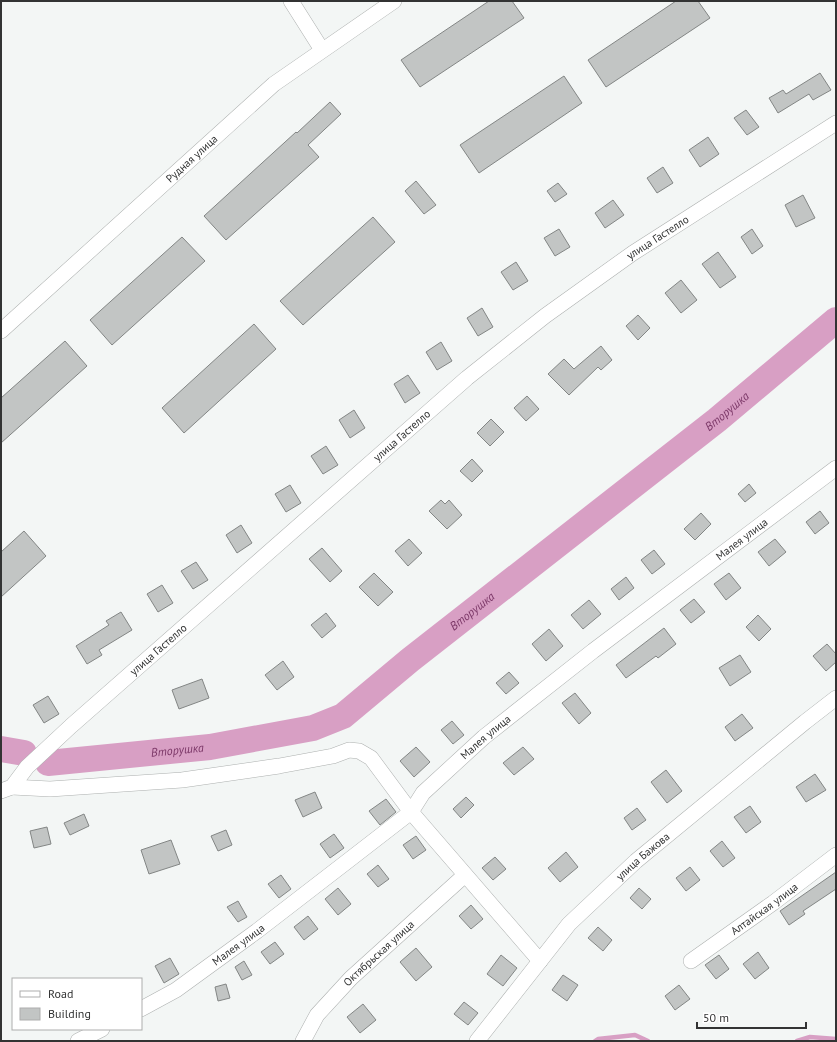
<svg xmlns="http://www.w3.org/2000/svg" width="837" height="1042" viewBox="0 0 837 1042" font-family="'PT Sans',sans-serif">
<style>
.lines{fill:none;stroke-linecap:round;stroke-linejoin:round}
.stream{stroke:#d89fc4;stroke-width:4.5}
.river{stroke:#d89fc4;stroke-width:26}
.building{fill:#c2c5c4;stroke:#838685}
.minor-casing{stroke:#adb0af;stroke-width:16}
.minor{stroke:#fff;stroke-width:15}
.labels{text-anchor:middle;stroke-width:4;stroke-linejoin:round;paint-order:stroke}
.street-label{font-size:11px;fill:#323333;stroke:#fff}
.water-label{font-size:12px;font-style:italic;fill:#7c3868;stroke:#fff}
</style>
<rect width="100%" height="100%" fill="#f3f6f5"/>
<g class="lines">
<!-- stream -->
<g class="stream">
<path d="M595,1041L598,1039L635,1035L648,1041"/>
<path d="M797,1041L810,1037L836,1039"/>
</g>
<!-- river -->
<g class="river">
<path d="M1,749L24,753"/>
<path id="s1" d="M48,763L210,747L313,728L343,716L410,660L717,420L836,320"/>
</g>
</g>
<!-- building -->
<g class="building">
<path d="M489,1H512L524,18L420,87L401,60Z"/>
<path d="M676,1H698L710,18L606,87L588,60Z"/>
<path d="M820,73L831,90L813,100L809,94L778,113L769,98L783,90L786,94Z"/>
<path d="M564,76L582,103L479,173L460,145Z"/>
<path d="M330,102L341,114L308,145L319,157L226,240L204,216L296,132L297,133Z"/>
<path d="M746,110L759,127L747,135L734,118Z"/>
<path d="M708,137L719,154L700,167L689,150Z"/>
<path d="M663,167L673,183L657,193L647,178Z"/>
<path d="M416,181L436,205L424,214L405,191Z"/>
<path d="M558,183L567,194L555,202L547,191Z"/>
<path d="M803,195L815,218L796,227L785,205Z"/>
<path d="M613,200L624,215L605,228L595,213Z"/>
<path d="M373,217L395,242L303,325L280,301Z"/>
<path d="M559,229L570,247L555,256L544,238Z"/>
<path d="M752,229L763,246L752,254L741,237Z"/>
<path d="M182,237L205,261L112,345L90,320Z"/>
<path d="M718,252L736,277L720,288L702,264Z"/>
<path d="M516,262L528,281L513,290L501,272Z"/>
<path d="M681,280L697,300L681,313L665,293Z"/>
<path d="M482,308L493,327L478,336L467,318Z"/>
<path d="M638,315L650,328L638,340L626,326Z"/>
<path d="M254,324L276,349L184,433L162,408Z"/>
<path d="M65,341L87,366L1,443V398Z"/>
<path d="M441,342L452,361L437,370L426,352Z"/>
<path d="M601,346L612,360L601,370L598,367L569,395L548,374L564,359L574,369Z"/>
<path d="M408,375L420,393L405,403L394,384Z"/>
<path d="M527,396L539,409L526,421L514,408Z"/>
<path d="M354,410L365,428L350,438L339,420Z"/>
<path d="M491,419L504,432L490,446L477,433Z"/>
<path d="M326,446L338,465L323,474L311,456Z"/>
<path d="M472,459L483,471L472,482L460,471Z"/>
<path d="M749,484L756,493L745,502L738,494Z"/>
<path d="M290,485L301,503L286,512L275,494Z"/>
<path d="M441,500L445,504L449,500L462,515L447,529L429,511Z"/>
<path d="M820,511L829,523L815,534L806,522Z"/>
<path d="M701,513L711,524L695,540L684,529Z"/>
<path d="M241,525L252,543L237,553L226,535Z"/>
<path d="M24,531L46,556L1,597V552Z"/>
<path d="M409,539L422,553L408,566L395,551Z"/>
<path d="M775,539L786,552L769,566L758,552Z"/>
<path d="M322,548L342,571L330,582L309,559Z"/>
<path d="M654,550L665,564L652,574L641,560Z"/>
<path d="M196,562L208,580L193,589L181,571Z"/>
<path d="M374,573L393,592L378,606L359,587Z"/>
<path d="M729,573L741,588L726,600L714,584Z"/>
<path d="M626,577L634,588L619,600L611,589Z"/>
<path d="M162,585L173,603L158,612L147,594Z"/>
<path d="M694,599L705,612L691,623L680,610Z"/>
<path d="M589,600L601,614L583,629L571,615Z"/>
<path d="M121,612L132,630L99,650L102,655L87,664L76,646L109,625L106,621Z"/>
<path d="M326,613L336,626L322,638L311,625Z"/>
<path d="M758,615L771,629L759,641L746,627Z"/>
<path d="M664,628L676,644L658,658L656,656L626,678L616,665Z"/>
<path d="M549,629L563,646L546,661L532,644Z"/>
<path d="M827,644L836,654V662L826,671L813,656Z"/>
<path d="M740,655L751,672L730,686L719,668Z"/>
<path d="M283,661L294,677L277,690L265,675Z"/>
<path d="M509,672L519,683L506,694L496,683Z"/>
<path d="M202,679L209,698L179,709L172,690Z"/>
<path d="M575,693L591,713L579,724L562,703Z"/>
<path d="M48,696L59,714L44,723L33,705Z"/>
<path d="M742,714L753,728L735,741L725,727Z"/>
<path d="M452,721L464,735L453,744L441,730Z"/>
<path d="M416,747L430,762L414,777L400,761Z"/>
<path d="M523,747L534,759L514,775L503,763Z"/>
<path d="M666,770L682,791L667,803L651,782Z"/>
<path d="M815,774L826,790L806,802L796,787Z"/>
<path d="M315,792L322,808L303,817L295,800Z"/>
<path d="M466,797L474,805L461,818L453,809Z"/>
<path d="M386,799L396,812L380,825L369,811Z"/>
<path d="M750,806L761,822L746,833L734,817Z"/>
<path d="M637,808L646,820L632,830L624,818Z"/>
<path d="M84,814L89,826L70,835L64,823Z"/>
<path d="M47,827L51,844L34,848L30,831Z"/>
<path d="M226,830L232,845L218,851L211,836Z"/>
<path d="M334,834L344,848L330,858L320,844Z"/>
<path d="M416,836L426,850L413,859L403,845Z"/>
<path d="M171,840L180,864L149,874L141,850Z"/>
<path d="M722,841L735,858L723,867L710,851Z"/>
<path d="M566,852L578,867L560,882L548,868Z"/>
<path d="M495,857L506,869L493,880L482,868Z"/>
<path d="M378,865L389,879L378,887L367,874Z"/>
<path d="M690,867L700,880L686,891L676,878Z"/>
<path d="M836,872V889L803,911L805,914L789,925L780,911Z"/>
<path d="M281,875L291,889L279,898L268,884Z"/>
<path d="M338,888L351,904L338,915L325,899Z"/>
<path d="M639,888L651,899L642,909L630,898Z"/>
<path d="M238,901L247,917L238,922L227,907Z"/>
<path d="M471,905L483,919L471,929L459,916Z"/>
<path d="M308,916L318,929L304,940L294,927Z"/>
<path d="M598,927L612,940L603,951L588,938Z"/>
<path d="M275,942L284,954L270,964L261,952Z"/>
<path d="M416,948L432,967L416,981L400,962Z"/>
<path d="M758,952L769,968L755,979L743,964Z"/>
<path d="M501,955L517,968L503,986L487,974Z"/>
<path d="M719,955L729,969L716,979L705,965Z"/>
<path d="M170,958L179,974L164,983L155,966Z"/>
<path d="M244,961L252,975L242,980L235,967Z"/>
<path d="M563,975L578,985L567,1001L552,990Z"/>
<path d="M226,984L230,998L218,1001L215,987Z"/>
<path d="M679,985L690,999L675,1010L665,996Z"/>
<path d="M464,1002L478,1013L468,1025L454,1014Z"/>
<path d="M363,1004L376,1020L360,1033L347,1017Z"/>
</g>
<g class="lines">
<!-- minor casing -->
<g class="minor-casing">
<g id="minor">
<path d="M291,1L322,50"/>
<path id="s2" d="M1,331L274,84L394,1"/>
<path d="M12,787L50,789L182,780L279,766L333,756L349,750L359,751L371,758L411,812L540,961"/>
<path id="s3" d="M1,791L12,787L27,767L71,726L467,378L545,316L633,253L836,123"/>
<path id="s4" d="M691,961L773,903L836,855"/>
<path id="s5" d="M141,1009L176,990L257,931L349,860L411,812L423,793L484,737L593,651L836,468"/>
<path d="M78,1041L102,1029"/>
<path id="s6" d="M303,1041L317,1015L351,978L465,875"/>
<path id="s7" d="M477,1041L569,924L636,861L805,722L836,698"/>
</g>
</g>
<!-- minor -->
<use href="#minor" class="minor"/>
</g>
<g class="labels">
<!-- street labels -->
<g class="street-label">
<text dy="4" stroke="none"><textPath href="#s2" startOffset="257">Рудная улица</textPath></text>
<text dy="4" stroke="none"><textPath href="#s3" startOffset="861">улица Гастелло</textPath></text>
<text dy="4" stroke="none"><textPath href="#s3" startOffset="537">улица Гастелло</textPath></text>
<text dy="4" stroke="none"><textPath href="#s5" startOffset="765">Малея улица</textPath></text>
<text dy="4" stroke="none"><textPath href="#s3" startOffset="213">улица Гастелло</textPath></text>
<text dy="4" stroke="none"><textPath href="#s5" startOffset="441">Малея улица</textPath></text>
<text dy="4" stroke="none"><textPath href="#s7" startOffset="249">улица Бажова</textPath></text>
<text dy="4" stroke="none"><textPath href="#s4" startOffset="90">Алтайская улица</textPath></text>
<text dy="4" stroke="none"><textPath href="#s5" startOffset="117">Малея улица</textPath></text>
<text dy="4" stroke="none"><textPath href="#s6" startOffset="117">Октябрьская улица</textPath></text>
</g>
<!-- water labels -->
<g class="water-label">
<text dy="4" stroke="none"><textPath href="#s1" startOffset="790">Вторушка</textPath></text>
<text dy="4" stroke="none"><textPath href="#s1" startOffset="466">Вторушка</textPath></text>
<text dy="4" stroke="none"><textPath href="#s1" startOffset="130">Вторушка</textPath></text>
</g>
</g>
<!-- border -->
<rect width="837" height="1042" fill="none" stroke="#323333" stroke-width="4"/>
<!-- legend -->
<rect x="12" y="978" width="130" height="52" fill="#ffffff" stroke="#adadad"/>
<rect x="20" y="991" width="20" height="6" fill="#ffffff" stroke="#adadad"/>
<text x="48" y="998" font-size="12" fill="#323333">Road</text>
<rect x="20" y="1008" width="20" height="12" fill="#c2c5c4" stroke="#adadad"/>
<text x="48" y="1018" font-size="12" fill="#323333">Building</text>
<!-- scale -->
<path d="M697 1022v6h109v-6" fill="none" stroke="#323333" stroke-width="2"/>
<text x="703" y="1022" font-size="12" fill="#323333" stroke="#ffffff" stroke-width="3" paint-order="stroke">50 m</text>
</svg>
